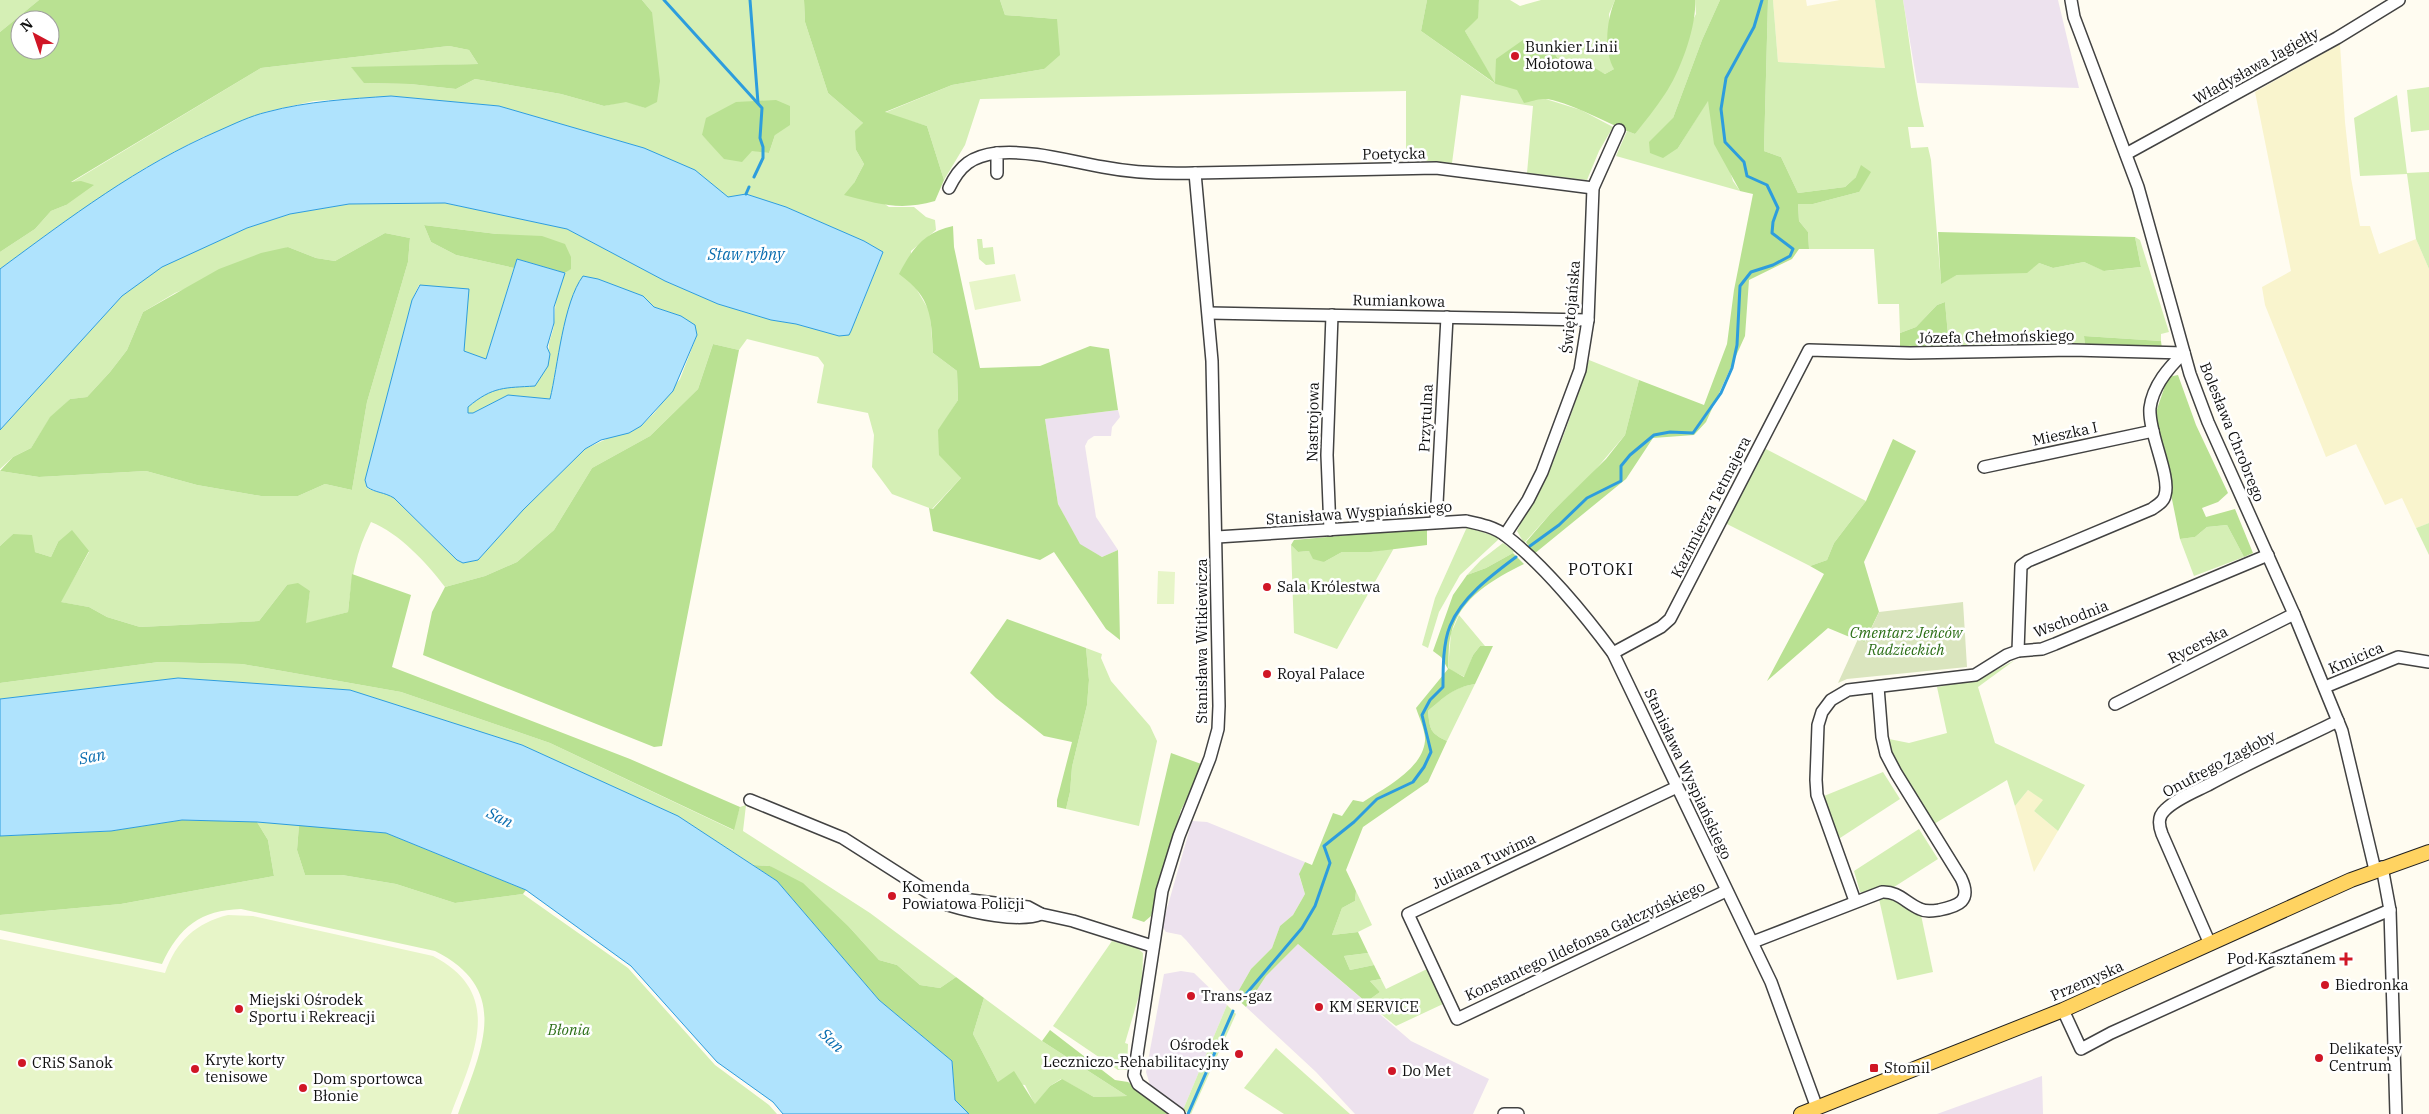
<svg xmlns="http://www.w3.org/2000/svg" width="2429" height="1114" viewBox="0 0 2429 1114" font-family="'IBM Plex Serif',serif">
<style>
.industrial{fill:#ede2ee}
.farmland{fill:#f9f4cd}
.green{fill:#d5efb5;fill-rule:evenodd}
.forest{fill:#b9e192;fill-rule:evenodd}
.cemetery{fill:#dae5be}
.pitch{fill:#e7f5c8}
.water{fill:#afe3fd;stroke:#2d9ddd}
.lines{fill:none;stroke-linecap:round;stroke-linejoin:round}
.stream{stroke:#2d9ddd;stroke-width:3}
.minor-casing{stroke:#424242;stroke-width:14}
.major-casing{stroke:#202020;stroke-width:16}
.minor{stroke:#fff;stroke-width:11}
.major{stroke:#ffd361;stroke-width:14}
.poi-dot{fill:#d01626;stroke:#fff;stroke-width:2}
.labels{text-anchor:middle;stroke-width:5;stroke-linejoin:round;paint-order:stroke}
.poi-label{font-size:15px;fill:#0f0f0f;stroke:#fff;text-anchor:start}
.street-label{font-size:15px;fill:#0f0f0f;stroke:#fff}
.park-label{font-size:15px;font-style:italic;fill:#2c6f17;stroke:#fff}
.water-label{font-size:16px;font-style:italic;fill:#096db0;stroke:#fff}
.neighbourhood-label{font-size:16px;letter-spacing:1px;fill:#0f0f0f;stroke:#fff}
</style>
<rect width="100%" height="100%" fill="#fffcf1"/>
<!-- industrial -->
<g class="industrial">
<path d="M1903,0H2058L2079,88L1917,83Z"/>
<path d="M1118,410L1120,417L1112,427L1111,436H1094L1088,440L1085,446L1096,517L1118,550L1102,557L1080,545L1058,504L1045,419Z"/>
<path d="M1192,821L1207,822L1305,862L1299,875L1305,894L1293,915L1280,926L1272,948L1251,969L1235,997L1186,940L1181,935L1166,932L1162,926Z"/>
<path d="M1298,944L1411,1041L1489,1079L1473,1114H1355L1316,1072L1246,1007L1266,976Z"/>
<path d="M1181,971L1194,973L1227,1005L1183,1110L1161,1097L1150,1085L1146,1072L1164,974Z"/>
<path d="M2042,1076L2043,1114H1937Z"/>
</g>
<!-- farmland -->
<g class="farmland">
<path d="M1773,0H1806L1807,6L1840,0H1875L1886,68L1778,62Z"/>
<path d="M2340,44L2345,122L2351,178L2360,226H2370L2379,254L2416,239L2429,269V523L2416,528L2402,498L2385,505L2356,444L2326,457L2265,305L2262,287L2291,271L2255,92Z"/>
<path d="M2028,790L2044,800L2034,811L2058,831L2034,872L2015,806Z"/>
</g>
<!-- green -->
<g class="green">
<path d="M0,0H39L0,32Z"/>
<path d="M642,0H804L805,22L828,93L863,123L856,150L864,164L854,183L889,207H914L926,217L935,220L936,230L911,251L914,285L930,312L933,353L957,371L958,400L939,430L961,478L932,509L892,494L872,467L874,435L868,413L817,403L824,365L818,357L747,339L739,350L713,344L698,389L650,436L592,468L554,530L517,562L485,576L445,587C427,563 399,533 371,522C356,551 351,580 348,612L305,624L310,591L287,585L259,621L140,627L107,617L89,607L60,602L89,552L58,542L51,557L35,552L13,534L0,546V471L39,477L146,471L197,485L261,496H298L325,484L352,490L367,402L408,262L410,238L385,233L335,261L316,258L288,247L175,293L143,312L127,350L110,372L87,397L70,399L50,418L31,448L13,457L0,469V430L122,296L162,266L247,228L290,214L349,204L445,203L567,229L665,281L718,304L771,320L796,324L839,336L857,317L883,252L864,241L786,207L746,194L728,197L695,170L644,148L499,106L391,96L314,101L265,112L201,138L172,153L140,171L54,229L0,269V252L35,229L51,211L66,205L69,184L261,68L449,46L469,50L478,64L352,68L365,83L410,84L456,89L475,79L561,94L604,106L626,101L645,108L652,12ZM702,135H775L769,153L711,144ZM424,225L497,234L570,269C554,280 556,307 554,324C553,336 546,343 550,354L522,387C501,385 484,393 468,407V413H473L508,395L550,399L566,318L598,279L643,296L654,307L681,316L697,335L680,379L655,412L641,426L629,433L615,435L585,449L523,510L478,560L463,563L457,560L394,498C384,492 376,493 367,488L365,480L412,300L419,285L464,351L486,359L514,268L456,255L431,242Z"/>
<path d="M1000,0H1427L1421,31L1494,83L1465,31L1477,18L1479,0H1510L1520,6L1541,0H1615L1609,14L1614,69L1605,74L1593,68L1565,70L1553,51L1517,90L1581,110L1613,127L1599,151L1587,180L1527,173L1533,106L1461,95L1452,163L1406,159V91L980,99L965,145L944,180L927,126L884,113L952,85L1044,69L1057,19L1005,15Z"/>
<path d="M1695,0H1720L1702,40L1673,118L1678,148L1708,100L1733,181L1740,191L1616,156L1627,131L1635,134L1696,14Z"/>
<path d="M1768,0H1773L1778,62L1885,68L1875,0H1903C1910,42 1914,86 1924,127H1908L1911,148L1928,147L1931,160L1941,283L1957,275L2039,263L2053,268L2084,262L2105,271L2141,267L2135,237L2140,240L2169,332L2161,334V341L2084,336L2085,346L2013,339L2015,345L1949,346L1945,302L1937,305L1916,327L1900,333L1899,304H1878L1874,249H1809L1808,232L1799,221L1798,204H1813L1859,192L1856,177L1845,187L1798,193L1781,157L1764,151Z"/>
<path d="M2429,87V130L2411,132L2407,90Z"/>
<path d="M2397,95L2407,173L2429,172V269L2416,239L2407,174L2360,176L2354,118Z"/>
<path d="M977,239H982L983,248L993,247L995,264L986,265L979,259Z"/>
<path d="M1589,360L1639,380L1625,435L1591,475L1551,513L1524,543L1517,531L1520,525L1518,524C1553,477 1571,415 1589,360Z"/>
<path d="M1764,448L1866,501L1834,543L1827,560L1810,566L1725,523Z"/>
<path d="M2429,523V555L2416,528Z"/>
<path d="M2227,525L2244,557L2194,576L2180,539L2195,537L2207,527Z"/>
<path d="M1467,527L1500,538L1460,575L1439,612L1428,648L1422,645L1435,598Z"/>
<path d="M1503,543L1514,551L1513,553L1486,568L1467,575L1481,560Z"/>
<path d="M1291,545L1298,552L1309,551L1324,562L1342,552H1371L1394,548L1337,649L1294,633Z"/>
<path d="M1459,615L1485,646H1480L1473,655L1465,677L1448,669L1451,633Z"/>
<path d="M1086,648L1102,654L1101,658L1111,681L1150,726L1157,741L1139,826L1066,809L1070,792L1072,767L1087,705L1089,680Z"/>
<path d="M2015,660L1978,687L1995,743L2085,785L2058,831L2034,811L2043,800L2028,790L2015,806L2007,780L1934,824L1892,756L1889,739L1909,743L1947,733L1937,687L1978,680Z"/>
<path d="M159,662L242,664L401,692L550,743L733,830L740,807L746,805L743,831L870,913L956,977L940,988L920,985L897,965L879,960L851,929L770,866L753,865L678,816L522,745L350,690L178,678L0,699V683Z"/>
<path d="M1475,684L1447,741C1430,733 1430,730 1428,711C1444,697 1453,687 1475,684Z"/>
<path d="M1883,772L1900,799L1840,838L1830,818L1824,796Z"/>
<path d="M257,822L299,825L297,850L305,875H342L396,884L455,903L523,894L628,968L715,1065L769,1105L777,1114H458C481,1051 513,990 435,951L241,909C201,910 179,927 162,964L0,930V915L121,904L274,876L268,840Z"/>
<path d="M1919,829L1938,859L1894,887H1883L1867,893L1860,892L1854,871Z"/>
<path d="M1356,891L1372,925L1358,932L1332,935L1342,908L1355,901Z"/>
<path d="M1887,896L1921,915L1933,972L1897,980L1879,899Z"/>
<path d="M1112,941L1137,948L1143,953L1142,985L1125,1043L1128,1044L1127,1070H1118L1053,1026Z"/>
<path d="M1368,953L1374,965L1350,970L1344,956Z"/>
<path d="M1427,969L1443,1004L1396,1026L1366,1002L1380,992L1370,981L1381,979L1386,989Z"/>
<path d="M984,998L1042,1041L1127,1096L1094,1097L1061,1079L1050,1086L1035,1105L1025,1085L998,1082L973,1034Z"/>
<path d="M1227,1005L1236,1014L1191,1114L1183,1110Z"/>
<path d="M1276,1048L1350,1114H1284L1244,1088Z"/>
</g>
<!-- forest -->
<g class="forest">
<path d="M39,0H642L652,12L660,81L657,102L645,108L626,102L604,106L561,94L475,79L456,89L410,84L364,83L351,67L478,64L469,50L449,46L261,68L71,182L81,181L94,185L66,205L51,211L35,229L0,252V32ZM20,20H50V50H20Z"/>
<path d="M804,0H1000L1005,15L1057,19L1060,55L1044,69L952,85L885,112L927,126L944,180L935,201C900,211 879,204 844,195L854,183L864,164L856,150L855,131L863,123L828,93L805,22Z"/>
<path d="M1427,0H1479L1478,18L1465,31L1495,83L1496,59L1523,40L1553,51L1565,70L1593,67L1605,74L1614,69C1603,50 1607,19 1615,0H1695C1697,26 1680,72 1665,94C1656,108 1645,121 1635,134C1615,127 1560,97 1543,99C1537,99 1530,102 1524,103L1517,90L1496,84L1421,31Z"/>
<path d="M1720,0H1768L1764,151L1781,157L1798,193L1845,187L1856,177L1861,165L1871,172L1859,192L1813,204H1798L1799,221L1808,232L1809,249H1799L1792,259L1749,280L1745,336L1706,422L1694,435L1653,438L1626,479L1534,554L1526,542L1551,513L1606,459L1625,435L1639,380L1704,405L1727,344L1734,290L1753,194L1740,191L1714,144L1708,101L1678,148L1663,158L1650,153L1649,142L1673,118L1702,40Z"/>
<path d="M776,100L790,106V125L775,135L769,153L752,151L742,162L724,159L702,135L706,118L736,102Z"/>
<path d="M424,225L497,234L542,236L565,244L571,257V269L565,273L517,259L514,268L456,255L431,242Z"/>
<path d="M953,226L954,247L980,368L1040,366L1090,346L1109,349L1118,410L1045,419L1058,504L1080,544L1102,557L1118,550L1120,640L1106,629L1054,552L1040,560L933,531L929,508L933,509L961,478L939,455L938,430L958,400L957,371L933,353C931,316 932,298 899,274C912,249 924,232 953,226Z"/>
<path d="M1938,232L2135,237L2141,267L2104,271L2084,262L2053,268L2039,263L2027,273L1957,275L1941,284Z"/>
<path d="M385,233L410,238L408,262L367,402L352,490L325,484L298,496H261L197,485L146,471L39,477L0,471L13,457L31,448L50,417L70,399L87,397L110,372L127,350L143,312L219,269L261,253L288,247L316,258L335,261Z"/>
<path d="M1945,302L1949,346L1900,348V333L1916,327L1937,305Z"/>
<path d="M2032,333L2059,335L2063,345H2015L2013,340Z"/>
<path d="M2084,336L2161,341L2162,349L2085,346Z"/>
<path d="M713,344L739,350L662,746L654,747L423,655L432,612L445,587L485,576L517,562L554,530L592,468L650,436L698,389Z"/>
<path d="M2178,375L2196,425L2228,493L2218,502L2202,508L2206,517L2235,509L2253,553L2244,557L2227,525L2207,527L2195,537L2180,539L2155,415L2168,377Z"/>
<path d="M1893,439L1916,451L1864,562L1879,612L1864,643L1828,628L1767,681L1824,574L1810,566L1827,560L1834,543L1866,501Z"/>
<path d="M1427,528V545L1371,552H1342L1324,562L1313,559L1309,551L1298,552L1291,545L1294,540Z"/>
<path d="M72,530L89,551L61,602L89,607L107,617L140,627L259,621L287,585L298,583L310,591L306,623L348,612L352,574L411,595L392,667L630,759L740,807L734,830L550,743L401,692L242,664L159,662L0,683V546L13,534L32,535L35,552L51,557L58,542Z"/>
<path d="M1513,553L1524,564C1494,579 1460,597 1451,634C1448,644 1449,657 1448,668L1464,677L1473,655L1480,646H1493L1475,684C1454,687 1443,698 1428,711C1430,730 1430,733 1447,741L1428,782L1363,827L1346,870L1356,891L1355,901L1342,908L1332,935L1358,932L1368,953L1344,956L1350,970L1374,965L1381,979L1370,981L1380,992L1366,1002L1298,944L1266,976L1246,1007L1235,997L1251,969L1272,948L1280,926L1293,915L1305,894L1299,874L1305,862L1312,865L1333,813L1342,816L1353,800L1363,802C1384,788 1422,770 1425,741C1426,732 1419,717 1416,708L1448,669L1441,657L1433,651L1453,595L1467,575L1486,568Z"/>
<path d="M1007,619L1086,648L1089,680L1087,705L1072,767L1070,792L1066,809L1057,807V800L1072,742L1044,736L996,698L970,673Z"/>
<path d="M1171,753L1204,765L1181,810L1151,916L1144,922L1132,918Z"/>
<path d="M182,820L257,822L268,840L274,876L121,904L0,915V836L111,831Z"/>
<path d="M299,825L386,833L526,890L523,894L455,903L396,884L342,875H305L297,850Z"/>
<path d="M753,865L770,866L803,883L851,929L879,960L897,965L920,985L940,988L956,977L984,998L973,1034L998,1082L1014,1071L1035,1104L1050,1086L1062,1079L1094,1097L1127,1096L1042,1041L1050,1030L1115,1080L1128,1082L1171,1114H969L955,1100L952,1061L879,1000L777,881Z"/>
</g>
<!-- cemetery -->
<path class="cemetery" d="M1963,602L1967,667L1847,679L1838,683L1858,639L1865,642L1879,612Z"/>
<!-- pitch -->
<g class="pitch">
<path d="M1015,274L1021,301L975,310L969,282Z"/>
<path d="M1158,571L1175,572L1174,604H1157Z"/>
<path d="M228,915L253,916L433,956C506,994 473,1055 451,1114H0V939L165,973C176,941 196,923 228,915Z"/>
</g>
<!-- water -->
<g class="water">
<path d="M391,96L499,106L644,148L695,170L728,197L746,194L786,207L864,241L883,252L851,331L849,335L839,336L796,324L771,320L718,304L665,281L567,229L445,203L349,204L290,214L247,228L162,267L122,296L0,430V269C69,218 139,165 218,131C234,124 250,116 267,112C308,101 349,99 391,96Z"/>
<path d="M517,259L565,273L554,307V323L547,347L550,354L548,366L535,386C505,388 493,386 468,407V413H473L508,395L550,399C558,366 563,303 583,276L598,279L643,296L654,307L681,316L695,325L697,335L673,391L641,426L629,433L601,440L585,449L523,510L478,560L463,563L457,560L394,498C384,492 376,493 367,487L365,480L412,300L420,285L469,289L464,351L486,359Z"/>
<path d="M178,678L350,690L522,745L678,816L777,881L879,1000L952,1061L955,1100L969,1114H783L773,1102L717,1062L631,966L526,890L386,833L257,822L182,820L111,831L0,836V699Z"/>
</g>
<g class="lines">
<!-- stream -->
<g class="stream">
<path d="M664,0L762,108L760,138L763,147V158L754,177"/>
<path d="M750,0L758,103"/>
<path d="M746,194L749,187"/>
<path d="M1530,546L1559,525L1587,498L1621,481V466L1630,455L1654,435L1670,432L1693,433L1721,393L1732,368L1737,345L1740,286L1751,272L1773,265L1790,256L1793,249L1772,233L1773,222L1778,208L1767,185L1747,176L1744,162L1725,142L1721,109L1726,78L1754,27L1762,0"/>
<path d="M1241,1000L1302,928L1315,906L1330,863L1324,846L1354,822L1377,799L1413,782L1424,767L1431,752L1422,715L1430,700L1443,687C1443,668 1443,643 1450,626C1462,597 1492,575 1516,557"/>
<path d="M1188,1114L1233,1011"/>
</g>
<!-- minor casing -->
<g class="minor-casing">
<g id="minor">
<path d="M2071,0L2074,17L2138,187L2190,374L2208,422L2294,614L2342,731L2375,870"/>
<path d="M2126,154L2337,38L2399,0"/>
<path d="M997,173V153C1033,150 1068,161 1103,167C1134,173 1164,174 1195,173L1212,361L1219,706L1218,729L1210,758L1179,836L1162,891L1134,1075L1138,1084L1179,1114"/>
<path d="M1195,173L1436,168L1593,188"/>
<path d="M949,188C960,165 972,156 997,153"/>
<path d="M1209,313L1588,320"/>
<path d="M1984,467L2153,431"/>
<path d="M1436,522L1447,317"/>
<path d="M1330,530L1327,455L1332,315"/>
<path d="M1505,535L1528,500L1542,472L1580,370L1588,320L1593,188L1619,130"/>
<path d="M1217,537L1466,521C1480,524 1495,527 1506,536C1543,564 1585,615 1613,653L1771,982L1817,1108"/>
<path d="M2018,651L2021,566L2028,561L2152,509C2157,505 2164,502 2165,495C2171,476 2148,432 2150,408C2153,385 2169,367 2184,353"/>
<path d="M1613,653L1661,627L1670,619L1809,350L1910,353L2072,350L2184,353"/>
<path d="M2325,687L2398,657L2429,662"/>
<path d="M2115,704L2294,614"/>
<path d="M1677,787L1408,914L1457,1019L1726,891"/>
<path d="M750,800L843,838L948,905C971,912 1020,923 1041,914"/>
<path d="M2382,867L2390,910L2396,1114"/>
<path d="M938,896L1028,907L1041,914L1073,921L1152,946"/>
<path d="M1855,901L1817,795L1816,780L1818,725L1822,712L1831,700L1848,690L1975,675L2007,655L2018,651L2042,649L2055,644L2268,555"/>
<path d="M1753,942L1882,892C1898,891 1906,903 1920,909C1926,912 1932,911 1939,910C1959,906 1972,901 1961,878L1896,773L1886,754L1882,737L1878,687"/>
<path d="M2210,944L2162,834C2159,826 2157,817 2165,810C2176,799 2194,792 2208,785C2250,762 2295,742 2338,721"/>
<path d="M2063,1010L2081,1049L2111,1033L2281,956L2390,910"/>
<path d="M1504,1114H1518"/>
</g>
</g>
<!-- major casing -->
<g class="major-casing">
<path id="major" d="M1801,1114L2063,1010L2351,880L2429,852"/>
</g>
<!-- minor -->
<use href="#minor" class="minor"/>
<!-- major -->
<use href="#major" class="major"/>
</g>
<!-- markers -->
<g class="poi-dot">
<circle cx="1515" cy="56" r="5"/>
<circle cx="1267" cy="587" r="5"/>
<circle cx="1267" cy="674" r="5"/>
<circle cx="892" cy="896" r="5"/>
<path d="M2343.5 951.5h5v5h5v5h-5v5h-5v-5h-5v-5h5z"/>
<circle cx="2325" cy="985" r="5"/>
<circle cx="1191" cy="996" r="5"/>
<circle cx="1319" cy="1007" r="5"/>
<circle cx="239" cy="1009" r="5"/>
<circle cx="1239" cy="1054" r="5"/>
<circle cx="2319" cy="1058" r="5"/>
<circle cx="22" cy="1063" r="5"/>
<rect x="1869" y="1063" width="10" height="10" rx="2.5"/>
<circle cx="195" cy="1069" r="5"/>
<circle cx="1392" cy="1071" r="5"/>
<circle cx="303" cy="1088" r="5"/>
</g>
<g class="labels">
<!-- poi labels -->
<g class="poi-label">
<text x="1525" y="52">Bunkier Linii<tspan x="1525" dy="17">Mołotowa</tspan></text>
<text x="1277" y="592">Sala Królestwa</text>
<text x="1277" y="679">Royal Palace</text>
<text x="902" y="892">Komenda<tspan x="902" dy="17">Powiatowa Policji</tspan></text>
<text x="2336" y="964" text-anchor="end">Pod Kasztanem</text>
<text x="2335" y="990">Biedronka</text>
<text x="1201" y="1001">Trans-gaz</text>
<text x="249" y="1005">Miejski Ośrodek<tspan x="249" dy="17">Sportu i Rekreacji</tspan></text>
<text x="1329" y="1012">KM SERVICE</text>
<text x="1229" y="1050" text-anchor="end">Ośrodek<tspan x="1229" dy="17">Leczniczo-Rehabilitacyjny</tspan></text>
<text x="2329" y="1054">Delikatesy<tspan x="2329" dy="17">Centrum</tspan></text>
<text x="205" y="1065">Kryte korty<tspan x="205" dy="17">tenisowe</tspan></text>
<text x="32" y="1068">CRiS Sanok</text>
<text x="1884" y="1073">Stomil</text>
<text x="1402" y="1076">Do Met</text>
<text x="313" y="1084">Dom sportowca<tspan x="313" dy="17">Błonie</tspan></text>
</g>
<!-- street labels -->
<g class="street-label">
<text transform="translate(2256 66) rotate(-29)" y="5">Władysława Jagiełły</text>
<text transform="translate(1394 154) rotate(-1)" y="5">Poetycka</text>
<text transform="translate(1399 301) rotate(1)" y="5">Rumiankowa</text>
<text transform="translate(1571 307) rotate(-85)" y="5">Świętojańska</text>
<text transform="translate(1996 337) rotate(-1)" y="5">Józefa Chełmońskiego</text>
<text transform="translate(1426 418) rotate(-87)" y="5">Przytulna</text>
<text transform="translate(1313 422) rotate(-89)" y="5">Nastrojowa</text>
<text transform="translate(2232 432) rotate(68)" y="5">Bolesława Chrobrego</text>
<text transform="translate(2065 434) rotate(-12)" y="5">Mieszka I</text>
<text transform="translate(1711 507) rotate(-63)" y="5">Kazimierza Tetmajera</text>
<text transform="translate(1359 513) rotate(-4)" y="5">Stanisława Wyspiańskiego</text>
<text transform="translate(2071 619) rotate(-21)" y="5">Wschodnia</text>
<text transform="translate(1202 641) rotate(-90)" y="5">Stanisława Witkiewicza</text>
<text transform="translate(2198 645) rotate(-27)" y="5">Rycerska</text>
<text transform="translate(2356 658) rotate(-23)" y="5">Kmicica</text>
<text transform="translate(2219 764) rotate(-28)" y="5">Onufrego Zagłoby</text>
<text transform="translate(1688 774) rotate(65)" y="5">Stanisława Wyspiańskiego</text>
<text transform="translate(1484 861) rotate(-25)" y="5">Juliana Tuwima</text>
<text transform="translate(1585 941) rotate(-25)" y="5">Konstantego Ildefonsa Gałczyńskiego</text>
<text transform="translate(2087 981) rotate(-24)" y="5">Przemyska</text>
</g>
<!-- park labels -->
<g class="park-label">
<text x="1906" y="638">Cmentarz Jeńców<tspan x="1906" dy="17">Radzieckich</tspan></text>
<text x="569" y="1035">Błonia</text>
</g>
<!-- water labels -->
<g class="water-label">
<text x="746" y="260">Staw rybny</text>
<text transform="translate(92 756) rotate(-11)" y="6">San</text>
<text transform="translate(500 817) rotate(26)" y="6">San</text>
<text transform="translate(832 1040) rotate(43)" y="6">San</text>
</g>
<!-- neighbourhood labels -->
<g class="neighbourhood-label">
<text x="1601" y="575">POTOKI</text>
</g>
</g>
<!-- north arrow -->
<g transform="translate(35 35) rotate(320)"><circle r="24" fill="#ffffff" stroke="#9f9f9f"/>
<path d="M0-4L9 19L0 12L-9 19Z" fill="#d01626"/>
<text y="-8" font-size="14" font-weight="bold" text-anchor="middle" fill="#0f0f0f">N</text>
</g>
</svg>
